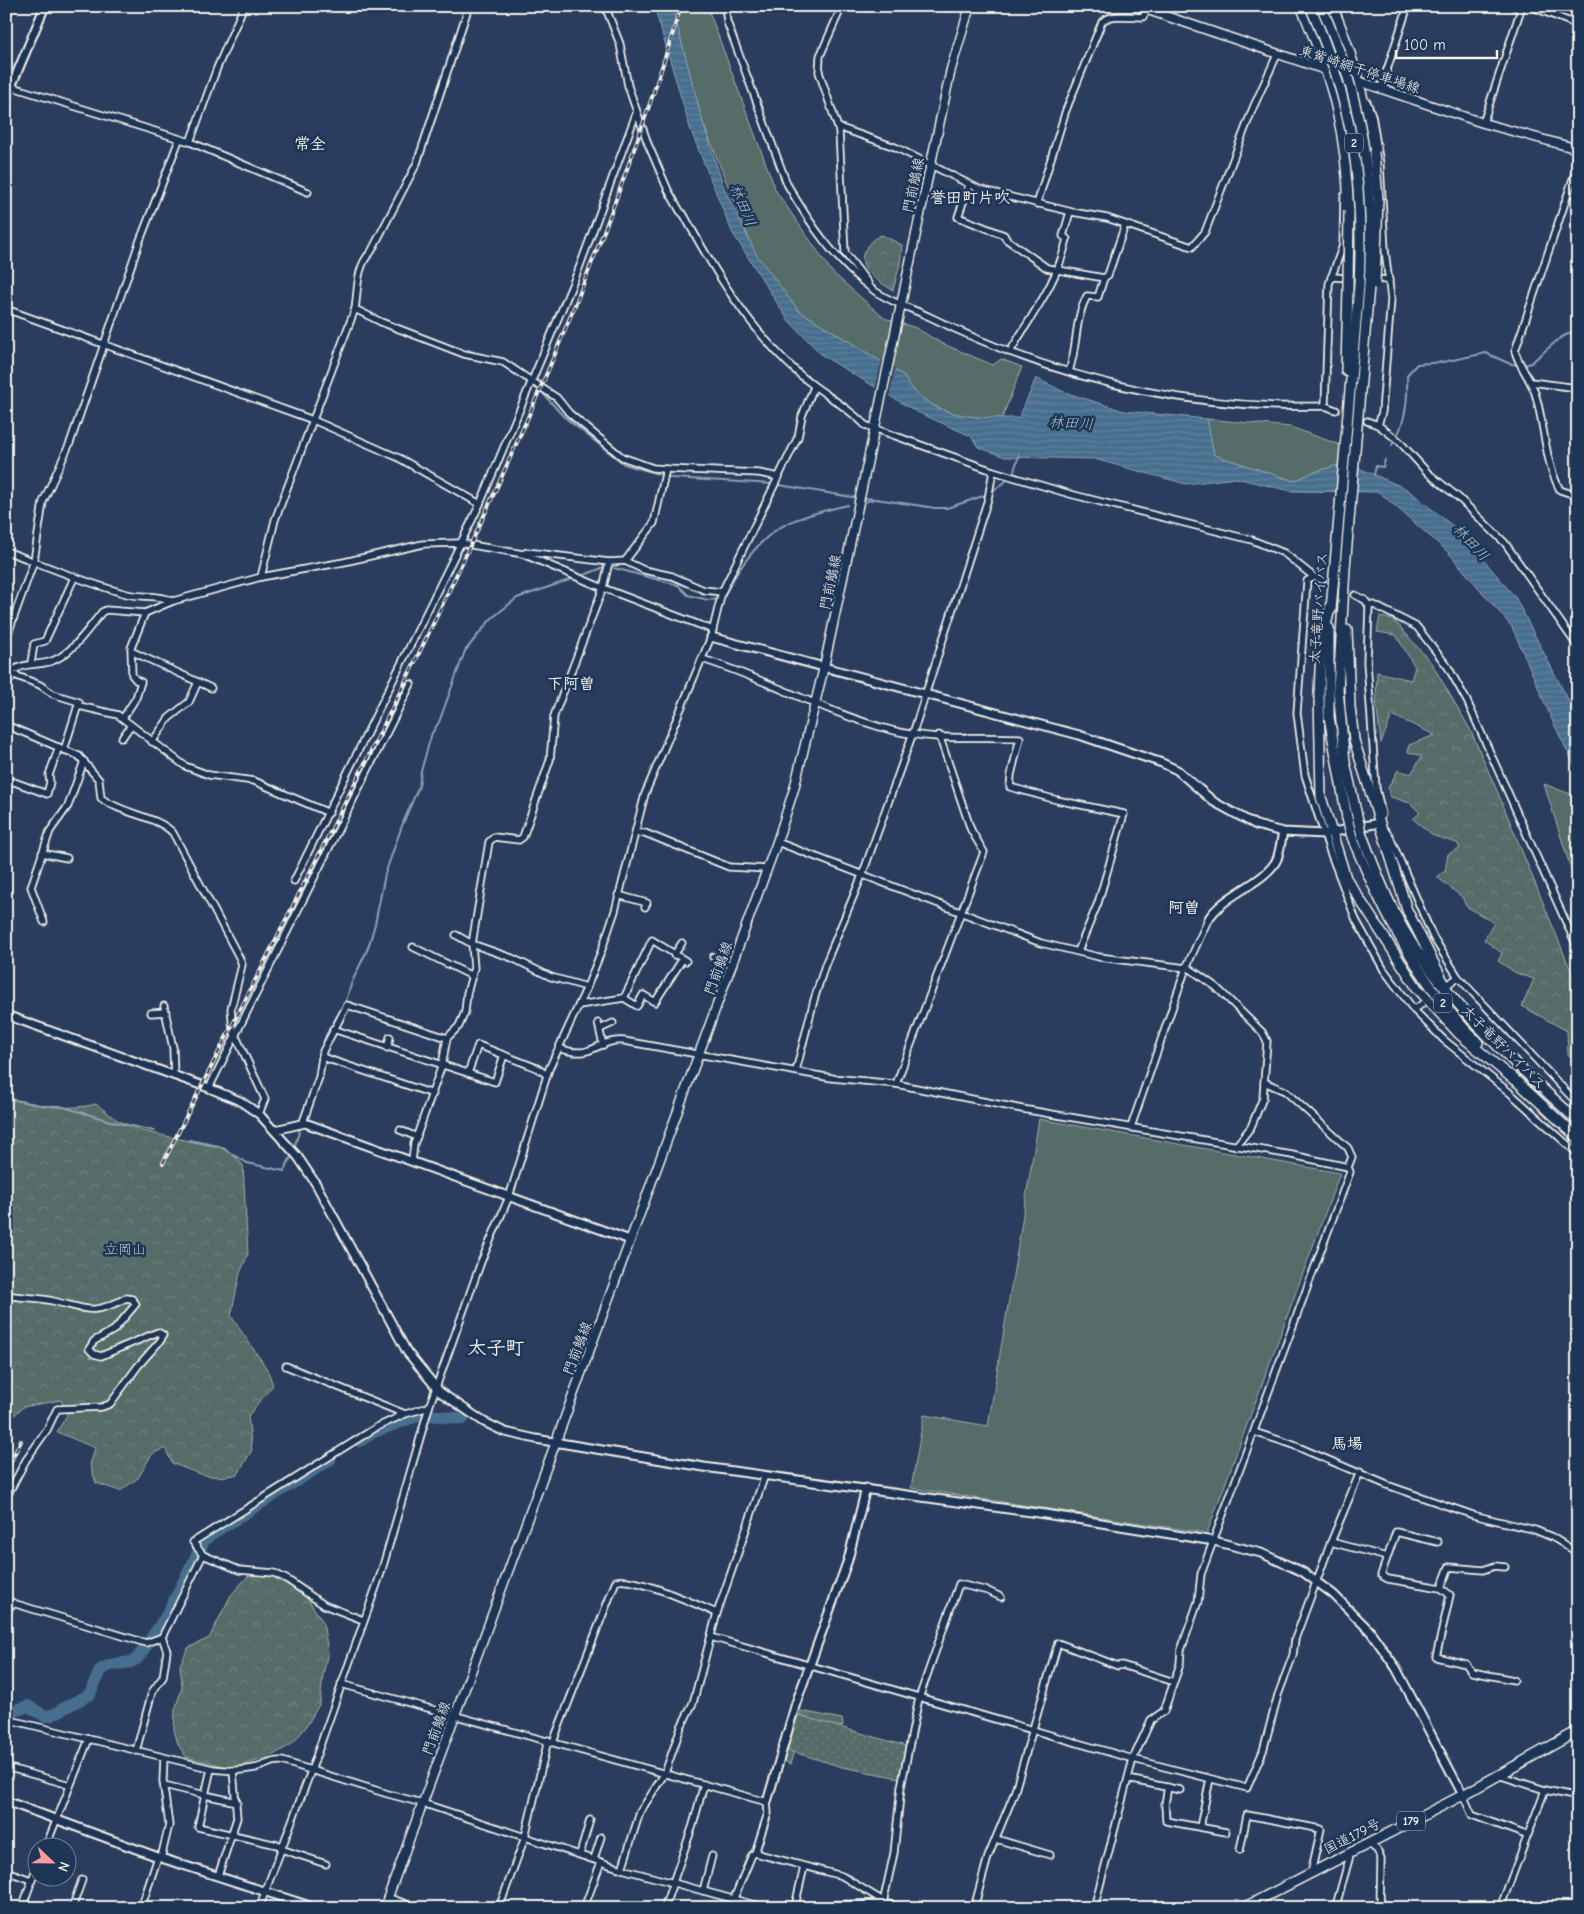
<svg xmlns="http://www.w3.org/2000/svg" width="1584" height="1914" viewBox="0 0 1584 1914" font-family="'Comic Neue','Klee One',sans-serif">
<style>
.green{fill:#566c68;stroke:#a5aea8}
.forest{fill:url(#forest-crowns);stroke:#a5aea8}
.park{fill:url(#park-dots);stroke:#a5aea8}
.water{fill:url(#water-rules);stroke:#8ca2b2}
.pier{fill:#2b3d5f}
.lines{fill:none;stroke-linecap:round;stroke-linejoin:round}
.stream{stroke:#8ca2b2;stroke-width:2}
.river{stroke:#466e8e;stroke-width:12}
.minor-tunnel{stroke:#495874;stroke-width:5.5;stroke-dasharray:5.5 3;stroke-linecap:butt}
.minor-casing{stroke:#f4f1e8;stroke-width:9}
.tertiary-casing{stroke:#f4f1e8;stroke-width:11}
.secondary-casing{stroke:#f4f1e8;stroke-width:11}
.trunk-casing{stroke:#f4f1e8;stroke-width:12}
.minor{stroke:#1d3557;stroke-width:5.5}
.tertiary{stroke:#1d3557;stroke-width:7}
.secondary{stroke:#1d3557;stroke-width:8}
.trunk{stroke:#1d3557;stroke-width:9}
.rail-casing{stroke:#f4f1e8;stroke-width:4}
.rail{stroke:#1d3557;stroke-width:2;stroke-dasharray:5.5;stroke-linecap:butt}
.trunk-bridge-casing{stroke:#f4f1e8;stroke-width:12;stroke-linecap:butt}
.trunk-bridge{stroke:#1d3557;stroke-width:9}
.labels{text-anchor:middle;stroke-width:5;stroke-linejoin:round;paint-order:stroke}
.shield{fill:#1d3557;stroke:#b4b9bc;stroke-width:1}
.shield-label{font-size:12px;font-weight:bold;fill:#f4f1e8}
.street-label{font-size:14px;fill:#f4f1e8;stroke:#1d3557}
.park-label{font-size:14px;fill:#bdc2bb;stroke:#1d3557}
.water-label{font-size:15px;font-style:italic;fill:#b7c3c8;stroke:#1d3557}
.quarter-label{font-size:16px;font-weight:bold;fill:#f4f1e8;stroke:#1d3557}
.district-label{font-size:19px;font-weight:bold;fill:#f4f1e8;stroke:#1d3557}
</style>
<defs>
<pattern id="forest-crowns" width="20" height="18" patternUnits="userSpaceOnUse" patternTransform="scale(1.25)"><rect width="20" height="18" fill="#566c68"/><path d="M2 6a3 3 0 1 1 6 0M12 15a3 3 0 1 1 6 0" fill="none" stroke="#6f817e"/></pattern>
<pattern id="park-dots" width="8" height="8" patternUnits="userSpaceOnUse" patternTransform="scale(1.25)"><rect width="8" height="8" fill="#566c68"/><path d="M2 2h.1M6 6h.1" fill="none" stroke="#6f817e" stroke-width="1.8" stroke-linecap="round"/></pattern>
<pattern id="water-rules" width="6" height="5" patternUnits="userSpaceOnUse" patternTransform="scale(1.25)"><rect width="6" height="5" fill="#466e8e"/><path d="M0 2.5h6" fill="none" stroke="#61839e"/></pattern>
</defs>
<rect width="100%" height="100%" fill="#2b3d5f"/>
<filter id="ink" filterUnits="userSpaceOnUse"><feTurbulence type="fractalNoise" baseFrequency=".02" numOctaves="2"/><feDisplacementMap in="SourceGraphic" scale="10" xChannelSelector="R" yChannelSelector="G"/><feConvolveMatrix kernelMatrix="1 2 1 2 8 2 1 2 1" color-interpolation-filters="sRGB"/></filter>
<g filter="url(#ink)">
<!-- green -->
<g class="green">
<path d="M672,6H707L776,191L832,272L884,318L916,328L941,343L993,365L1001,359L1022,367L1002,418C963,418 924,413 903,375L798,310L755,254L703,123Z"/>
<path d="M1207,419L1290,427L1349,448L1347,463L1314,472L1294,481L1214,455Z"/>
<path d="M1544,784L1578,797V891Z"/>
<path d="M1039,1119L1340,1173L1207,1533L911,1488L924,1415L988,1426Z"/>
</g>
<!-- forest -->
<g class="forest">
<path d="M882,235L902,245L900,264L893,290C878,282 852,266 867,247C871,241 875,237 882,235Z"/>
<path d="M1380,616L1395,621L1432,664L1470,729L1501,800L1578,988V1056L1568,1055L1567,1031L1522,1006L1534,979L1516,973L1498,961L1502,953L1484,940L1494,923L1466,906L1462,897L1437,877L1445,871L1448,854L1460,848L1457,843L1434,836L1413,819L1420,813L1410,803L1391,797L1388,788L1398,770L1411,774L1422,756L1408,752L1409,745L1435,735L1392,715L1381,743L1376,703L1377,672L1411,680L1415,667L1396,635L1377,632Z"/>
<path d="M6,1098C34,1106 69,1111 96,1104L117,1120L142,1131L227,1149L243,1165L248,1254L240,1273L231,1316L267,1369L273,1385L248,1416L252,1450L238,1474C212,1481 196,1473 172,1463L165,1448L152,1454L138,1478L120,1491L96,1483L90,1465L95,1448L57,1432L67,1415L61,1400L23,1407L6,1423Z"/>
<path d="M271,1575L305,1595L323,1622L328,1652L323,1675L320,1703L306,1727L292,1744L268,1758L232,1768L186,1757L178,1744L174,1730L175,1710L182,1687L180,1665L188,1648L209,1638L231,1595L248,1576Z"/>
<path d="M801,1711L842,1719L843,1725L839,1729L805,1718L790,1764L784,1761Z"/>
</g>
<!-- park -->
<path class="park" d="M798,1715L906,1746L899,1778L842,1767L787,1750Z"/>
<!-- water -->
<path class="water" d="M654,6H672L703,123L724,188L756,254L798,310L903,375C928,420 975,418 1019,418L1036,378L1064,392L1124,411L1207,419L1214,455L1294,481L1314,472L1347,463L1407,489L1460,532L1515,597L1578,719V773L1553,722L1512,627L1448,552L1379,492L1291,491L1236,478L1186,484L1094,459L1005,457L978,447L971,436L917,412L823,356L788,320L732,232L691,131Z"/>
<!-- pier -->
<path class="pier" d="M882,360L895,368L889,398L875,390Z"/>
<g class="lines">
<!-- stream -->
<g class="stream">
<path d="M468,350L480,355"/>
<path d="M494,357L501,358L515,366"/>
<path d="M540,390L563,416L624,464L672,478L773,484L858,498"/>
<path d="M1392,445C1406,423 1408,401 1407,375L1417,364L1443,362L1486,353L1508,363L1522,366L1531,363L1560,338L1578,329"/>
<path d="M1013,474L1019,455"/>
<path d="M1374,475L1376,466L1383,467L1385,460"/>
<path d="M863,498L876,499"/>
<path d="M876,499L935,508H947L989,494L1010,478"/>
<path d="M864,502L872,500"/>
<path d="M614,568L678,585L688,595L708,600L718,599"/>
<path d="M584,575L605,567"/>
<path d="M723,598C735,574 751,550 772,533C790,518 826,510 848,505"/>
<path d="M321,1050L326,1035L345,1003L352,982L368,948L375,924L385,874L403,823L419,786L421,771L432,733L439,722L465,651L491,619L517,598L572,579"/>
<path d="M6,1098L45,1106H60L114,1122L154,1131"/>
<path d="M301,1117L306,1105"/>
<path d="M189,1140L219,1146L247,1163L284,1171L291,1157"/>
<path d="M295,1145L300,1129"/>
<path d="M760,1851L840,1872L853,1877L856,1882"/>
<path d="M862,1885L880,1895"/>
</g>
<!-- river -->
<g class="river">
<path d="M360,1441L372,1433L422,1414L463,1419"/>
<path d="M6,1714L28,1706L45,1716L52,1715L90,1694L100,1670L110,1665L131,1662L137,1659L167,1615L204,1541L210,1535L330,1460"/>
</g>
<!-- minor-tunnel -->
<g class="minor-tunnel">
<path d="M1336,410L1367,421"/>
<path d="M1322,580L1355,595"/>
<path d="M1513,1088L1531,1068"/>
</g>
<!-- minor casing -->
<g class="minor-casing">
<g id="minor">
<path d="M605,6L620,44L628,86L648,144L668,190L680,211L684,215C715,272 747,326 796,371C817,391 845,404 865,425L993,471L1070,494L1252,540L1284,553L1314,577"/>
<path d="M725,6L727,22L787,184C810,224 835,261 872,289C889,302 911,308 930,317C1053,378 1187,410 1325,406L1336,410"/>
<path d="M842,6L820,56L819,72L839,131L845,253L868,283"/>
<path d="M1513,6L1520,9"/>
<path d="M1530,6L1578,25"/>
<path d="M6,85L190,142L308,192"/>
<path d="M1381,88L1408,6"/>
<path d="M1367,102L1372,115L1380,164L1385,250L1391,299L1382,412L1378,425"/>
<path d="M1483,123L1522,6"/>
<path d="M838,127L895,147L979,189L1072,212L1107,218L1192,247L1205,232L1253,108L1277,55"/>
<path d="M190,142L217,68L244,6"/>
<path d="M1578,164L1515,351C1519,366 1530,378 1535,393C1545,425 1544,460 1560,490L1578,496"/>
<path d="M969,185L958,217L1004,235L1006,239L1047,268L1104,278L1108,275L1125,225"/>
<path d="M1037,204L1066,110L1102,22C1110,13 1132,17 1143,17L1147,10"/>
<path d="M1331,277L1389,280"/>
<path d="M6,309L313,420L399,458L480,504"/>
<path d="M355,309L381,322L464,354L503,362L557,398L569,413L622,457L653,468L666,469L759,473L779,477"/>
<path d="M1010,352C1033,312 1056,286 1067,239L1063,236L1070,212"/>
<path d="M1069,371C1078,346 1074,320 1087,296L1098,297L1104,278"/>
<path d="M1531,382L1578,388"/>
<path d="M1325,406L1329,284L1343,245L1344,196"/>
<path d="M1367,421L1378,425L1399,441L1428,473L1459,498L1505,543L1578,647"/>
<path d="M6,551C47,566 85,583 127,594C142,598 158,594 173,601"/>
<path d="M523,554L527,552L609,562"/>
<path d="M625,561L654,523L666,469"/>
<path d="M261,577L275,520L355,309C358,291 356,266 371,252L417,163L469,6"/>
<path d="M1322,580L1314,577L1307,581L1297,713L1305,775L1330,852L1356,920L1384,970L1414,1010L1444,1040L1509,1092L1578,1154"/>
<path d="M1355,595L1365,600L1369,606L1367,662L1376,788L1382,814L1379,822"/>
<path d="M1369,606L1374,605L1417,627L1448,667L1467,701L1578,949"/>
<path d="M6,639L34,561L43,502L70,443L139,243L179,140"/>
<path d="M133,652L211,688"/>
<path d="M702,659C767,679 826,713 891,730C932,741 978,736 1020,738L1011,775L1010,787L1057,800L1124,814L1098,903L1078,951"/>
<path d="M31,663L34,644L45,641L74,578"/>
<path d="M12,674L40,685L53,694L79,702L64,750"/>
<path d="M6,686L12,677V671C27,662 34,666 49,662C71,656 88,629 102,612L106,610L145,613L173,601L261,577L344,562L423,544L460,543L523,554L603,588L713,630"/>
<path d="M79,706L118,715L185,766L209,775L254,781L329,813"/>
<path d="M123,718L136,698L141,682L136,680L132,675L131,648L145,613"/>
<path d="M6,725L79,756L99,780L101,798C121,814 158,816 173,833L240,959L242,965L231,1009L233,1030L265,1099L259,1114"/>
<path d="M122,738L131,725"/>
<path d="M152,742L169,718L189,702L198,682"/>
<path d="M6,779L47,794L50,782L49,775L59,747"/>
<path d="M1384,829L1390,837L1433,937L1458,977L1578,1104"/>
<path d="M636,833H645L729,867L768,869"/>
<path d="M777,842L1041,943L1099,957L1186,968"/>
<path d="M42,853L67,858"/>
<path d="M294,881L480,504L578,271L636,114"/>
<path d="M618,895L647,903L645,907"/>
<path d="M44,922L31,887L50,831L68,806L84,761"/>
<path d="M456,935L472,944L512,958L551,977L587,987"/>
<path d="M413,947L472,976"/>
<path d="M674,955L682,943"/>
<path d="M713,957L732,966"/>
<path d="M1186,966L1216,987L1262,1032L1267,1041L1263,1098L1251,1127L1236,1146"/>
<path d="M1450,983L1458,977"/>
<path d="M624,998L652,940L686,961"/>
<path d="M579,1005L624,998L637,1006L643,995L655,1002L682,960"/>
<path d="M164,1006L173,1048L174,1076"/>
<path d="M1414,1010L1422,1004"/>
<path d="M151,1013L166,1012"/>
<path d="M598,1023L603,1045"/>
<path d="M333,1029L495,1082L504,1055"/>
<path d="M600,1029L613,1023"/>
<path d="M387,1048L390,1037"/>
<path d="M559,1048C594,1061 595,1039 624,1041L832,1078L896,1084L1022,1109L1292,1155L1348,1167"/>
<path d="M322,1057L433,1094"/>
<path d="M796,1071L814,1000L825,965L863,873L913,733L988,499L993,471"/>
<path d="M468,1073L478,1045L537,1068L547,1075"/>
<path d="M896,1084L984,852L971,830L939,735"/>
<path d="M209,1088L411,684"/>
<path d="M303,1122L319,1077L323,1051L347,1005L447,1038"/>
<path d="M1131,1127L1186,968L1208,920"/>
<path d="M400,1130L417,1137"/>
<path d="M412,1161L414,1144L442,1065L447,1038L459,1026L465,1012L467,993L474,968L472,944L489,842L494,837L519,840L523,837L550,760L554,716L603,588L609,562L625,561L644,570L672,576L704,590L722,592"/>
<path d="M6,1295C21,1298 37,1297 53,1301C87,1309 92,1316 126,1298L132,1299L136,1304L114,1330L94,1341L89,1349L94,1354L101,1356L158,1332L163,1335L161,1340L138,1366L110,1404L102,1407L57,1409L47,1430L26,1460L6,1498"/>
<path d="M286,1366L405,1414"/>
<path d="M1254,1432L1291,1444L1387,1485L1473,1515L1535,1530L1552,1537L1578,1553"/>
<path d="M1331,1542L1387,1557"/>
<path d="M1438,1542L1396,1532L1381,1575L1388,1579L1441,1588L1450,1595L1436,1657L1466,1664L1472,1672L1514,1680"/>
<path d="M1441,1588L1449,1567L1483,1570L1495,1566L1505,1567"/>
<path d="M6,1601L146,1643L162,1637L203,1555"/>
<path d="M6,1615L12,1602"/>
<path d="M363,1620L324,1605L288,1580L274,1573L239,1570L203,1555L193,1542L377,1427L405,1414L429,1407"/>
<path d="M711,1637L1133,1759L1247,1788L1263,1751L1278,1695L1293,1655L1295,1639L1331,1542L1360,1472"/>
<path d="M341,1684L767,1802L768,1813L755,1853L752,1855L730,1908"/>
<path d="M6,1719L213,1769C227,1771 241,1771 255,1768C265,1766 271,1760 282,1761L388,1794L422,1803L622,1869L755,1905L771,1907L883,1903L906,1908"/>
<path d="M553,1742L616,1581C635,1576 697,1605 717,1613"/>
<path d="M136,1751L152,1692L163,1677L167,1651L162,1637"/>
<path d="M6,1767L70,1785"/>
<path d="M211,1769L205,1795L237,1802"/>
<path d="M1498,1775L1545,1790L1578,1797"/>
<path d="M1128,1779L1180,1790"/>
<path d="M164,1785L205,1795L198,1827L282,1846"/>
<path d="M1168,1787L1165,1804L1166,1821L1226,1832"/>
<path d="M1463,1795L1472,1815L1526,1835"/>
<path d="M1200,1827L1210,1779"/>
<path d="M996,1839L1050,1855"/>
<path d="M1368,1843L1377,1850L1381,1859L1380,1908"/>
<path d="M46,1846L89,1739"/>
<path d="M281,1849L326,1864"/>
<path d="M1240,1850L1247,1815L1321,1829L1311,1873"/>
<path d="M755,1853L842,1876L880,1899L883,1903"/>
<path d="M580,1854L590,1820"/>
<path d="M161,1858L169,1825L163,1781L164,1758"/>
<path d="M594,1859L601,1837"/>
<path d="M622,1869L640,1812L665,1773L681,1727L693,1703L717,1613L765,1475"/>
<path d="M6,1871L31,1880"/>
<path d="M218,1876L237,1818L233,1770"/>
<path d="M703,1891L712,1856"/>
<path d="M387,1897L417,1908"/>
<path d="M1337,1902L1351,1852"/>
<path d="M883,1903L894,1853L901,1787L919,1698L959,1584L988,1591L1001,1597"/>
<path d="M795,1906L804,1867"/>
<path d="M22,1908L38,1863"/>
<path d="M72,1908L82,1880"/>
<path d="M141,1908L158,1857"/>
<path d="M259,1908L311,1771L381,1573L429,1407L481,1262L509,1197L549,1069L587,987L601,952L615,911L645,794L711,637L722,592L798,437L802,416L814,387"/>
<path d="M499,1908L525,1837L548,1740"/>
<path d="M584,1908L601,1862"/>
<path d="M664,1908L693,1825L704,1784"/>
<path d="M974,1908L988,1857L1014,1794L1058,1643L1118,1666L1122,1665L1174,1682"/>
<path d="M1094,1908L1133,1759L1151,1720L1164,1711L1180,1664L1181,1650L1198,1602L1201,1574L1350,1172L1348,1167L1352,1157L1348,1148L1285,1091L1264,1082"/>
<path d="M1500,1908L1545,1790"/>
</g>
</g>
<!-- tertiary casing -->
<g class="tertiary-casing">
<g id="tertiary">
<path d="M6,112L11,87L45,6"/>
<path d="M711,637L1079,735L1162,763L1177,770L1214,802L1256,825L1283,832L1324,834L1379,823"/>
<path d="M1208,920C1223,894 1266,883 1277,859C1280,851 1281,841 1283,832"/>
<path d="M6,1015L209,1088L240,1101L259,1114L298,1157L316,1184L407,1352L440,1392L484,1422L505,1432L536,1439L704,1467L1045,1514L1214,1541L1261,1553L1303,1572L1333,1594L1370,1631L1396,1668L1463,1795"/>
<path d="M275,1130L305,1123L630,1240"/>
<path d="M6,1801L158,1857L316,1908"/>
<path d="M767,1802L796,1703L848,1560L866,1488"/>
</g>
</g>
<!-- secondary casing -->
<g class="secondary-casing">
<g id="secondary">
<path d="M1136,6L1483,123L1578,149"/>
<path d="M384,1908L777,842L794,789L824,667L951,69L970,6"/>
</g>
</g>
<!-- trunk casing -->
<g class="trunk-casing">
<g id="trunk">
<path d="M1301,6C1332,78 1347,132 1349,211"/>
<path d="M1332,6C1353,53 1365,101 1374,152"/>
<path d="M1346,371L1348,287"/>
<path d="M1331,604L1321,647L1319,694L1321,797L1346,878L1417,988L1459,1034L1513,1079"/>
<path d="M1331,610L1359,286"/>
<path d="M1329,628V717L1347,818"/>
<path d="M1347,630L1350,707L1354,740L1407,910L1447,989"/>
<path d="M1357,816L1345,762L1338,690L1345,568L1369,286"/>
<path d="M1362,835C1378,877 1394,919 1420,955C1463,1018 1522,1070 1578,1121"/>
<path d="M1352,837C1383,913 1420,984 1478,1043"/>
<path d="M1510,1075L1578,1138"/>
<path d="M1243,1908L1463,1795L1578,1731"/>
</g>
</g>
<!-- minor -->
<use href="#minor" class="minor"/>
<!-- tertiary -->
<use href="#tertiary" class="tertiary"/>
<!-- secondary -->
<use href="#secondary" class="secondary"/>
<!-- trunk -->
<use href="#trunk" class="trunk"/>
<!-- rail casing -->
<g class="rail-casing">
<g id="rail">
<path d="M163,1163C351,785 559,413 681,6"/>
<path d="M6,1471L21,1441"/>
</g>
</g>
<!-- rail -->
<use href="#rail" class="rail"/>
<!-- trunk-bridge casing -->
<g class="trunk-bridge-casing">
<g id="trunk-bridge">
<path d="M1310,6C1353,105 1364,179 1359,286"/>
<path d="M1321,6C1363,98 1375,186 1369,286"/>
<path d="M1374,152L1378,199L1375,284"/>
<path d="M1348,287L1349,211"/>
<path d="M1357,816L1362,835"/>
<path d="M1347,818L1352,837"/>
</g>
</g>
<!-- trunk-bridge -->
<use href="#trunk-bridge" class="trunk-bridge"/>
</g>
</g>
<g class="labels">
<!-- shield labels -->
<g class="shield">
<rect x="1345" y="133.5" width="18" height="19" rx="4"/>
<rect x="1434" y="993.5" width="18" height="19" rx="4"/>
<rect x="1397" y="1811.5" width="28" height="19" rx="4"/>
</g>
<g class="shield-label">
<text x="1354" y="147">2</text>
<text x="1443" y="1007">2</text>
<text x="1411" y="1825">179</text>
</g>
<!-- street labels -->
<g class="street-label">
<text transform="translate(1360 69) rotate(18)" y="5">東觜崎網干停車場線</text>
<text transform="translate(913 185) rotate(-78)" y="5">門前鵤線</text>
<text transform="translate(830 582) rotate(-78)" y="5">門前鵤線</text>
<text transform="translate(1318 608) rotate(-86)" y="5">太子竜野バイパス</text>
<text transform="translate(718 968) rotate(-70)" y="5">門前鵤線</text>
<text transform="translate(1504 1047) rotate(45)" y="5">太子竜野バイパス</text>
<text transform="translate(577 1348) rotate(-69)" y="5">門前鵤線</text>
<text transform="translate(436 1728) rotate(-70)" y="5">門前鵤線</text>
<text transform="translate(1352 1836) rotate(-27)" y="5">国道179号</text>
</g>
<!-- park labels -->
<g class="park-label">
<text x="125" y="1254">立岡山</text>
</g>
<!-- water labels -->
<g class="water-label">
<text transform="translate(743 205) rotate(67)" y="5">林田川</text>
<text transform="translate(1071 423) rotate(3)" y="5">林田川</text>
<text transform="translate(1471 542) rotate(47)" y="5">林田川</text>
</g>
<!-- quarter labels -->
<g class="quarter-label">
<text x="310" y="149">常全</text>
<text x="970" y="203">誉田町片吹</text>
<text x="571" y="689">下阿曽</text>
<text x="1184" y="913">阿曽</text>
<text x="1347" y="1449">馬場</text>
</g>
<!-- district labels -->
<g class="district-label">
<text x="496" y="1354">太子町</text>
</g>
</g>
<!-- margin -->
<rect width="1584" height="1914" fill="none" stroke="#1d3557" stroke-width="25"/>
<rect x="12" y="12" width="1559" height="1889" fill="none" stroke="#f4f1e8" stroke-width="2" filter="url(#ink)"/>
<!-- north arrow -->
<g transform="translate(52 1862) rotate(112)"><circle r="24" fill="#1d3557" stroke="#738091"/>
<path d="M0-4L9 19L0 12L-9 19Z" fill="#ff9aa2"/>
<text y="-8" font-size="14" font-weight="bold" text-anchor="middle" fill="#f4f1e8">N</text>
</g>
<!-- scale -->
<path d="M1396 50v8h101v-8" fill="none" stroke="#f4f1e8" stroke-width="2.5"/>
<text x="1404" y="50" font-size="15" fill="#f4f1e8" stroke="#1d3557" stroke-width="4" paint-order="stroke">100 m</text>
</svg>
